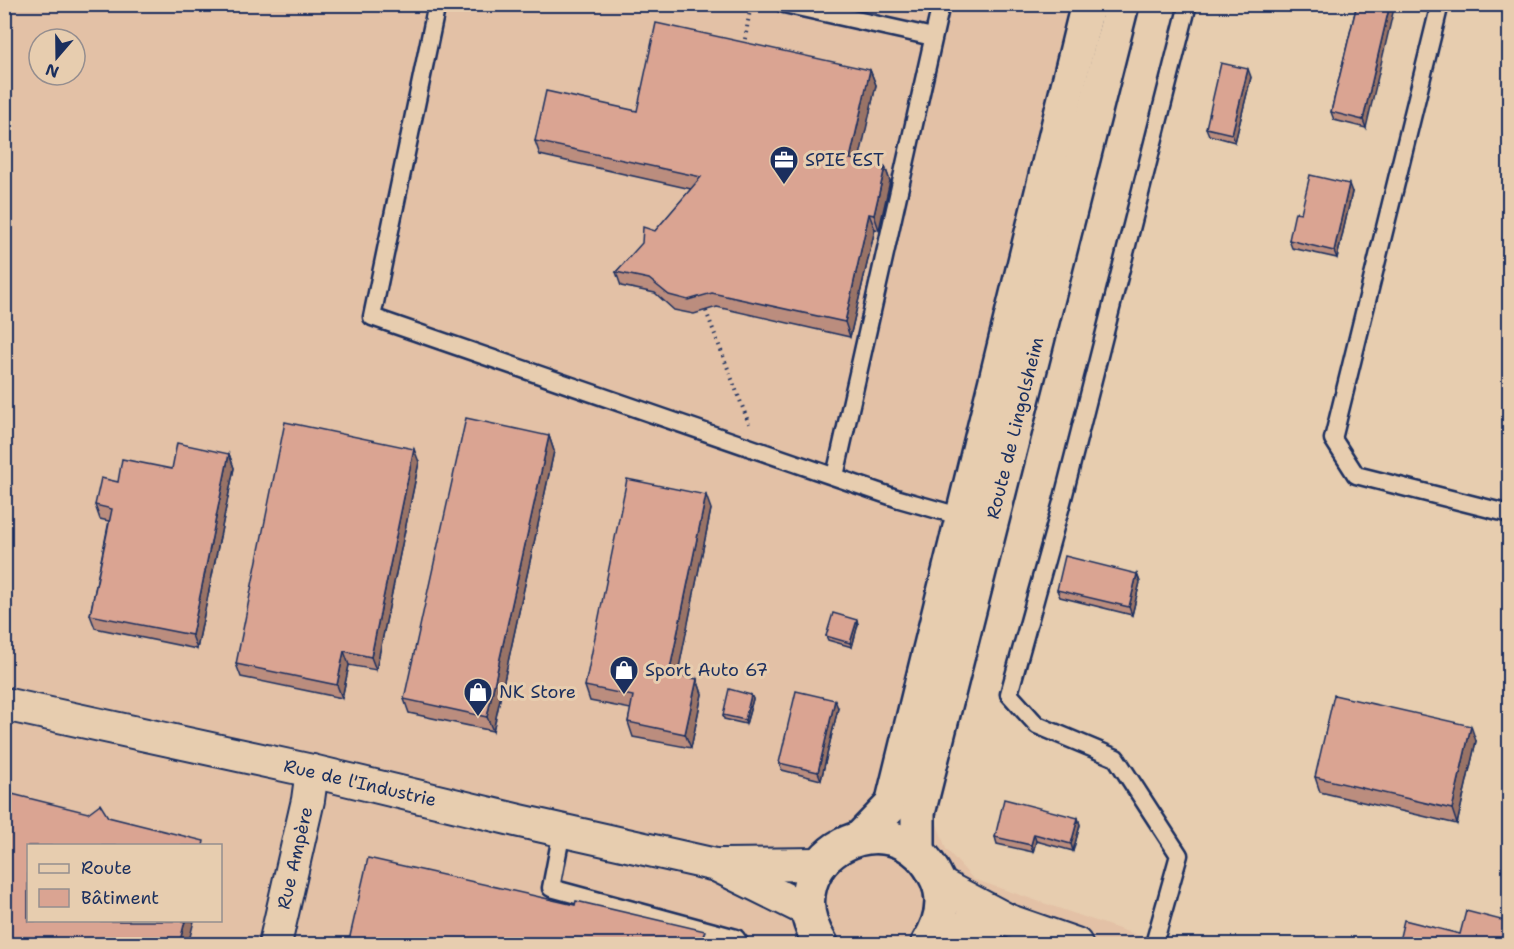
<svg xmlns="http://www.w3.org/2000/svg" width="1514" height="949" viewBox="0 0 1514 949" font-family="'Shantell Sans',sans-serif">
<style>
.built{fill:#e3c1a6;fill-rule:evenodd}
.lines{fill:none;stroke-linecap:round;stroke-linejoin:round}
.service-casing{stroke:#1b2f5e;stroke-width:21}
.minor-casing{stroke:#1b2f5e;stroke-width:36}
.secondary-casing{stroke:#1b2f5e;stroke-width:38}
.path{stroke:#1b2f5e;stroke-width:4;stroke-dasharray:1.5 4.5;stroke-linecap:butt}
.service{stroke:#e7cdaf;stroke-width:16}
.minor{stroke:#e7cdaf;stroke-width:32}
.secondary{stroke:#e7cdaf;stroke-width:33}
.wall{fill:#bb8d7e;stroke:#1b2f5e;stroke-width:1.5}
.shaded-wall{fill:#997366;stroke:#1b2f5e;stroke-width:1.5}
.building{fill:#daa492;stroke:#1b2f5e;stroke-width:1.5}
.labels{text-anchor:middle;stroke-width:6;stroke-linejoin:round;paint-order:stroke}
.poi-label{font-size:18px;fill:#1b2f5e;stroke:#e7cdaf;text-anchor:start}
.street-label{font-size:18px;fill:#1b2f5e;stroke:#e7cdaf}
</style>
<rect width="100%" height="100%" fill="#e7cdaf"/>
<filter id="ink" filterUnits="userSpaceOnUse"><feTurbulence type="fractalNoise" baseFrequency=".0167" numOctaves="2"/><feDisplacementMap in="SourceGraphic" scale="12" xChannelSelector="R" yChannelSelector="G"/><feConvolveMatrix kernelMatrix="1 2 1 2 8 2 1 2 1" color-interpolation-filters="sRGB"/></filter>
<g filter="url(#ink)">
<!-- built -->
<path class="built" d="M5,5H1140L936,821L946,849L973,879L1163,944H5ZM39,39H75V75H39ZM28,846H220V920H28Z"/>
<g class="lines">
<!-- service casing -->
<g class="service-casing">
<g id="service">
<path d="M437,4L372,317L899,499L963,517"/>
<path d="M784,4L933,37"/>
<path d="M1440,4L1333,439L1356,475L1510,514"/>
<path d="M835,476L941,4"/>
<path d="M562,831L551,888L736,938L740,944"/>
<path d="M1154,944L1179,855L1116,758L1037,725L1009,694L1062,502L1188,4"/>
</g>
</g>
<!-- minor casing -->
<g class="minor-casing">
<g id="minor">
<path d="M4,704L312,771L520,821L716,865L807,910"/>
<path d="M721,865L820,864"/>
<path d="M939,884L1007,920L1076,944"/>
<path d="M936,932L1007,920"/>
<path d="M275,944L308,800L312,771"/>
</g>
</g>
<!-- secondary casing -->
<g class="secondary-casing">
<g id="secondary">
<path d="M861,837L892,805L1088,4"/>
<path d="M918,852V813L1122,4"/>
<path d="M821,944C766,857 895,789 937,879C947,901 940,925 928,944"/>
</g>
</g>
<!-- path -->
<g class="path">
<path d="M744,45L751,4"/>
<path d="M706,311L749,424"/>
</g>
<!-- service -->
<use href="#service" class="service"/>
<!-- minor -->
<use href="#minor" class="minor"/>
<!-- secondary -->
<use href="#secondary" class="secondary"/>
</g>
<!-- wall -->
<g class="wall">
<path d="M1357,4L1366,128L1334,120L1331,112Z"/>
<path d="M870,70L876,85L858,161L885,167L890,181L879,230L875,229L850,337L717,307L694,314L674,310L655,293L621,286L616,272L655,231L691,189L540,155L535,141L637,111Z"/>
<path d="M1251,77L1235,142L1209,135L1206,128Z"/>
<path d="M1352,192L1337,258L1292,248L1289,240L1301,213Z"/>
<path d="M549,436L554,451L493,731L409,713L404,699Z"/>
<path d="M229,454L234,468L197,649L95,628L90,615L109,521L100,519L95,505L118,482Z"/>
<path d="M419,462L376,670L349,665L342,698L241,677L236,664Z"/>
<path d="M711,509L677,676L697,679L702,694L691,748L633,737L628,722L631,709L590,701L585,686Z"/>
<path d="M1137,574L1140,582L1132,615L1060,597L1057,590Z"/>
<path d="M858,624L852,647L828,640L826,636Z"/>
<path d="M751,695L753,699L746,724L724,719L723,715Z"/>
<path d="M838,708L821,780L782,770L779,763Z"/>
<path d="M1476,741L1457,824L1320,792L1315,777Z"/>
<path d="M1078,818L1080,825L1073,851L1036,841L1033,852L997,844L995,837Z"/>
</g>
<!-- shaded-wall -->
<g class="shaded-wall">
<path d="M1390,4H1395L1366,128L1363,120Z"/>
<path d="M1248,69L1251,77L1235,142L1232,134Z"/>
<path d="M870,70L876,85L856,174L850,159Z"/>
<path d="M885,167L890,181L879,230L874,215Z"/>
<path d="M1349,184L1352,192L1337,258L1334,251Z"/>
<path d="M869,214L875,229L850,337L845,322Z"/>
<path d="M549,436L554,451L493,731L487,717Z"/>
<path d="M414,449L419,462L376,670L371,657Z"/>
<path d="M229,454L234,468L197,649L192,635Z"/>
<path d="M706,495L711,509L675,688L669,674Z"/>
<path d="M1137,574L1140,582L1132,615L1129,607Z"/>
<path d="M857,620L858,624L852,647L850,643Z"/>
<path d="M344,651L349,665L342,698L337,685Z"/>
<path d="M697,679L702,694L691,748L685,734Z"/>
<path d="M751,695L753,699L746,724L745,720Z"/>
<path d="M835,700L838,708L821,780L818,772Z"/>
<path d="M1471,726L1476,741L1457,824L1452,809Z"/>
<path d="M1078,818L1080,825L1073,851L1071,844Z"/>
<path d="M1034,834L1036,841L1033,852L1031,845Z"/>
<path d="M185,921H194L188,945H179Z"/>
</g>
<!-- building -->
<g class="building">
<path d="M1357,4H1390L1363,120L1331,112Z"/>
<path d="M656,23L870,70L850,159L885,167L874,215L869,214L845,322L712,293L688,300L669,295L649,279L616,272L642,243L643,227L655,231L701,177L535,141L546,91L637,111Z"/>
<path d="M1221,63L1248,69L1232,134L1206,128Z"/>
<path d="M1310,175L1349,184L1334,251L1289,240L1295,212L1301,213Z"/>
<path d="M466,418L549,436L487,717L404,699Z"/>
<path d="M285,422L414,449L371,657L344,651L337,685L236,664Z"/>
<path d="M177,443L229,454L192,635L90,615L112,509L95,505L101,478L118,482L122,459L172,469Z"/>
<path d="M627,479L706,495L669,674L697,679L685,734L628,722L633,696L585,686Z"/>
<path d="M1065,556L1137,574L1129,607L1057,590Z"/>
<path d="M833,613L857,620L850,643L826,636Z"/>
<path d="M729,689L751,695L745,720L723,715Z"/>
<path d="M796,691L835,700L818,772L779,763Z"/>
<path d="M1334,695L1471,726L1452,809L1315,777Z"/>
<path d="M4,792L88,813L100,804L108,817L204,841L203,846H28V921H185L179,945H4Z"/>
<path d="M1004,799L1078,818L1071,844L1034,834L1031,845L995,837Z"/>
<path d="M368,858L575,905L576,901L705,931L703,936L733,943L734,945H348Z"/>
<path d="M1466,911L1509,922V945H1398L1404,920L1460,934Z"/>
</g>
</g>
<!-- icons -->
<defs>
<g id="office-pin" transform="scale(1.5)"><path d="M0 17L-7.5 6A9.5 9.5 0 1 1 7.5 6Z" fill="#1b2f5e" stroke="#e7cdaf"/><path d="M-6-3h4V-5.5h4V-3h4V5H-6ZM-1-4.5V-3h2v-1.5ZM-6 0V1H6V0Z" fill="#fff"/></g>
<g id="shop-pin" transform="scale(1.5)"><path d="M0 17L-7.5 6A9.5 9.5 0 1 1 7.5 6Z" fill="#1b2f5e" stroke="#e7cdaf"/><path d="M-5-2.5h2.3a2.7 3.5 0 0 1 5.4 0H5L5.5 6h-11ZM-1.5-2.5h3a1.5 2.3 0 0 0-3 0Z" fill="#fff"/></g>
</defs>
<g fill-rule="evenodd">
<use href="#office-pin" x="784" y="160"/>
<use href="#shop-pin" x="624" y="670"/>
<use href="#shop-pin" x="478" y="692"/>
</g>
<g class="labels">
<!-- poi labels -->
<g class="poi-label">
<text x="805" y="166">SPIE EST</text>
<text x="645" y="676">Sport Auto 67</text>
<text x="499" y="698">NK Store</text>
</g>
<!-- street labels -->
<g class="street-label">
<text transform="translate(1015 428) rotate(-76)" y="6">Route de Lingolsheim</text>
<text transform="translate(360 783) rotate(13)" y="6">Rue de l'Industrie</text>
<text transform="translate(295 858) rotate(-77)" y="6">Rue Ampère</text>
</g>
</g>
<!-- margin -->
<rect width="1514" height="949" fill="none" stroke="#e7cdaf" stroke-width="24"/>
<rect x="12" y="12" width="1490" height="925" fill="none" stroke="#1b2f5e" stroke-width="2" filter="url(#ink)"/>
<!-- legend -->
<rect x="27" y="844" width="195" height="78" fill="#e7cdaf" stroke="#958e8f" stroke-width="1.5"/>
<rect x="39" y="864" width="30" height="9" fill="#e7cdaf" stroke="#958e8f" stroke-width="1.5"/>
<text x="81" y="874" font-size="18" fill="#1b2f5e">Route</text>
<rect x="39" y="889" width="30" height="18" fill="#daa492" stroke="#958e8f" stroke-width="1.5"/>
<text x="81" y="904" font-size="18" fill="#1b2f5e">Bâtiment</text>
<!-- north arrow -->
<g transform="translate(57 57) rotate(200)"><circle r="28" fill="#e7cdaf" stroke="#958e8f" stroke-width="1.5"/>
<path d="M0-4.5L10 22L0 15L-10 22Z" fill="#1b2f5e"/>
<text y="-9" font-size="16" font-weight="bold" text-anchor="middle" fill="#1b2f5e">N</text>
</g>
</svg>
